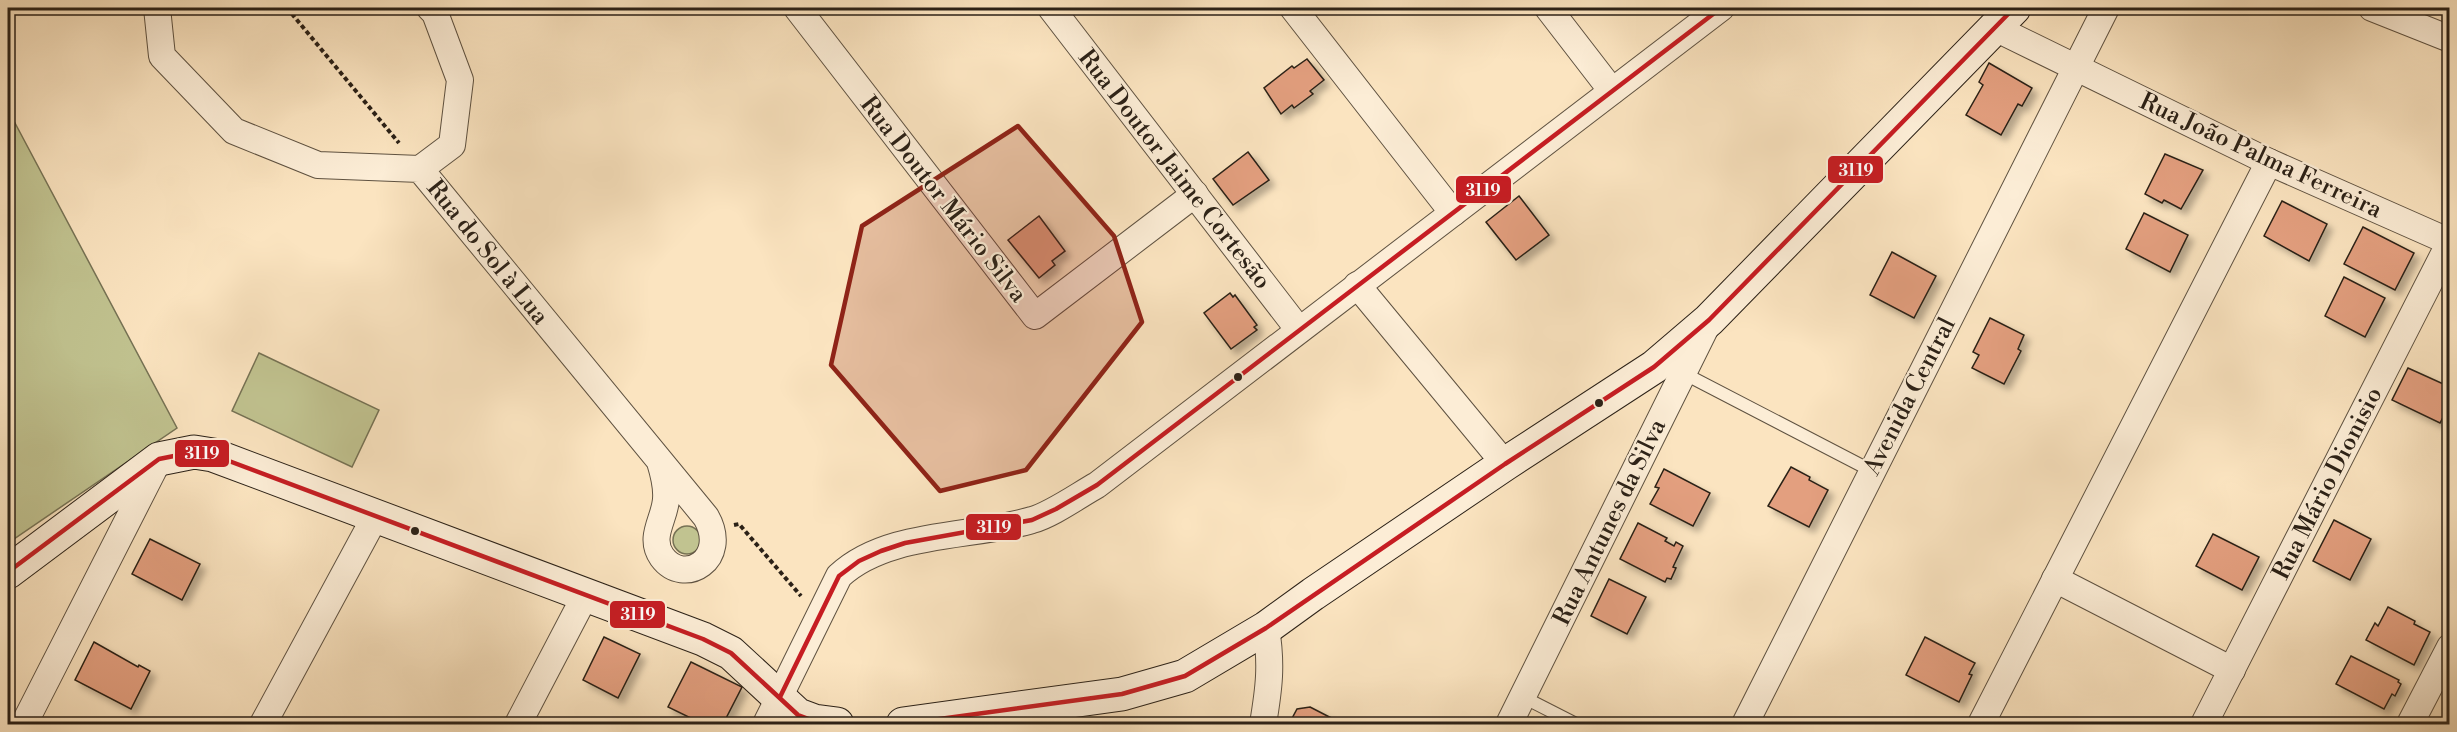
<svg xmlns="http://www.w3.org/2000/svg" width="2457" height="732" viewBox="0 0 2457 732" font-family="'Libre Bodoni',serif">
<style>
.green{fill:#c1c390;stroke:#767254;stroke-width:1.5}
.building{fill:#e39f7f;stroke:#2b2117;stroke-width:1.5;filter:url(#shadow)}
.lines{fill:none;stroke-linecap:round;stroke-linejoin:round}
.lane-casing{stroke:#5f5241;stroke-width:14}
.street-casing{stroke:#5f5241;stroke-width:28}
.secondary-casing{stroke:#2b2117;stroke-width:35}
.path{stroke:#2b2117;stroke-width:4;stroke-dasharray:4.5 3;stroke-linecap:butt}
.lane{stroke:#fcedd6;stroke-width:12}
.street{stroke:#fcedd6;stroke-width:26}
.secondary{stroke:#fcedd6;stroke-width:33}
.bus-1-casing{stroke:#fcedd6;stroke-width:9}
.bus-1{stroke:#c61d23;stroke-width:4.5}
.marked{fill:#8f2418;fill-opacity:0.2;stroke:#8f2418;stroke-width:4.5;stroke-linejoin:round}
.bus-dot{fill:#2b2117;stroke:#fcedd6;stroke-width:2}
.labels{text-anchor:middle;stroke-width:4.5;stroke-linejoin:round;paint-order:stroke}
.street-label{font-size:24px;fill:#2b2117;stroke:#fcedd6}
.line-badge{stroke:#fcedd6;stroke-width:2}
.badge-label{font-size:16px;text-anchor:middle;font-weight:bold;fill:#fff}
</style>
<defs>
<filter id="shadow"><feDropShadow dx="5.5" dy="5.5" stdDeviation="3" flood-color="#0004"/></filter>
</defs>
<rect width="100%" height="100%" fill="#fbe4c0"/>
<filter id="stains"><feTurbulence type="fractalNoise" baseFrequency=".00333" numOctaves="4"/><feColorMatrix values="0 0 0 0 .2 0 0 0 0 .09 0 0 0 0 .02 0 0 0 .5 -.17"/></filter>
<radialGradient id="worn" r=".72"><stop offset=".6" stop-color="#630" stop-opacity="0"/><stop offset="1" stop-color="#630" stop-opacity=".3"/></radialGradient>
<!-- green -->
<g class="green">
<path d="M15,123L177,428L8,543V127Z"/>
<path d="M259,353L379,410L352,467L232,411Z"/>
<circle cx="687" cy="540" r="14"/>
</g>
<!-- building -->
<g class="building">
<path d="M1307,59L1324,80L1310,91L1313,94L1294,108L1292,105L1281,114L1264,88L1292,66L1294,68Z"/>
<path d="M1989,63L2032,88L2022,106L2018,104L2001,135L1966,115L1983,85L1979,82Z"/>
<path d="M1248,152L1269,180L1233,205L1213,179Z"/>
<path d="M2165,154L2203,170L2181,209L2164,200L2162,203L2145,194Z"/>
<path d="M1519,196L1549,235L1516,260L1486,222Z"/>
<path d="M2282,201L2327,224L2309,261L2264,236Z"/>
<path d="M2144,213L2188,235L2170,272L2126,249Z"/>
<path d="M1039,216L1065,251L1052,261L1055,265L1039,278L1008,240Z"/>
<path d="M2363,227L2414,253L2395,290L2344,264Z"/>
<path d="M1892,252L1936,276L1914,318L1870,295Z"/>
<path d="M2344,277L2385,298L2365,337L2325,316Z"/>
<path d="M1230,293L1233,297L1235,295L1257,325L1254,327L1257,330L1231,349L1204,313Z"/>
<path d="M1990,318L2024,335L2018,349L2021,351L2004,384L1972,368L1979,355L1973,352Z"/>
<path d="M2408,368L2450,387V404L2440,423L2392,400Z"/>
<path d="M1791,467L1810,477L1809,480L1828,490L1809,527L1768,506Z"/>
<path d="M1664,469L1710,493L1693,526L1650,504L1659,488L1655,487Z"/>
<path d="M2334,520L2371,539L2350,580L2313,561Z"/>
<path d="M1638,523L1667,538L1665,541L1674,546L1676,542L1683,546L1673,567L1676,568L1671,579L1667,578L1665,582L1620,559Z"/>
<path d="M2213,534L2259,557L2242,590L2196,566Z"/>
<path d="M150,539L200,564L182,600L132,574Z"/>
<path d="M1609,579L1646,597L1627,634L1591,616Z"/>
<path d="M2388,607L2415,621L2414,624L2430,632L2414,665L2366,640L2375,623L2378,626Z"/>
<path d="M604,637L640,654L618,698L583,680Z"/>
<path d="M1925,637L1975,663L1969,674L1972,675L1959,702L1906,675Z"/>
<path d="M94,642L138,667L139,665L150,671L131,709L75,680Z"/>
<path d="M2351,656L2399,680L2398,682L2401,684L2395,696L2392,694L2384,709L2336,684Z"/>
<path d="M691,662L742,687L723,724H703L668,707Z"/>
<path d="M1310,707L1343,724H1289L1297,709Z"/>
</g>
<g class="lines">
<!-- lane casing -->
<g class="lane-casing">
<g id="lane">
<path d="M1683,373L1872,471"/>
<path d="M1523,697L1576,724"/>
</g>
</g>
<!-- street casing -->
<g class="street-casing">
<g id="street">
<path d="M157,8L162,56L234,131L318,165L420,169L706,517C730,559 684,587 662,557C648,537 665,519 666,499C667,486 664,475 660,462"/>
<path d="M797,8L1035,316L1195,194"/>
<path d="M1051,8L1299,330"/>
<path d="M1293,8L1453,213"/>
<path d="M1548,8L1612,91"/>
<path d="M2372,8L2450,39"/>
<path d="M1993,27L2269,162L2450,242"/>
<path d="M420,169L452,145L460,80L435,13L430,8"/>
<path d="M1357,285L1505,464"/>
<path d="M2055,579L2232,670"/>
<path d="M24,724L157,463"/>
<path d="M263,724L375,517"/>
<path d="M518,724L586,594"/>
<path d="M766,724L839,576C887,531 972,538 1032,520C1051,515 1079,495 1097,485L1721,8"/>
<path d="M1263,724C1269,688 1272,665 1266,628"/>
<path d="M1509,724L1706,327"/>
<path d="M1745,724L2106,8"/>
<path d="M1981,724L2269,162"/>
<path d="M2204,724L2450,242"/>
<path d="M2410,724L2450,647"/>
</g>
</g>
<!-- secondary casing -->
<g class="secondary-casing">
<g id="secondary">
<path d="M8,572L159,459L194,452L213,455L703,639L731,653L798,715L814,721L837,724"/>
<path d="M903,724L1122,694L1185,676L1266,628L1313,594L1505,464L1654,367L1709,320L2014,8"/>
</g>
</g>
<!-- path -->
<g class="path">
<path d="M287,8L399,143"/>
<path d="M734,525L739,524L801,596"/>
</g>
<!-- lane -->
<use href="#lane" class="lane"/>
<!-- street -->
<use href="#street" class="street"/>
<!-- secondary -->
<use href="#secondary" class="secondary"/>
<!-- bus-1 casing -->
<g class="bus-1-casing">
<g id="bus-1">
<path d="M8,572L159,459L194,452L213,455L703,639L731,653L798,715L814,721L837,724"/>
<path d="M780,697L839,576L859,561L881,551L905,543L1032,520L1056,509L1097,485L1721,8"/>
<path d="M903,724L1122,694L1185,676L1266,628L1505,464L1654,367L1709,320L2014,8"/>
</g>
</g>
<!-- bus-1 -->
<use href="#bus-1" class="bus-1"/>
</g>
<!-- marked area -->
<path class="marked" d="M1018,126L1114,236L1142,322L1026,470L940,491L831,365L862,226Z"/>
<!-- markers -->
<g class="bus-dot">
<circle cx="1238" cy="377" r="5"/>
<circle cx="1599" cy="403" r="5"/>
<circle cx="415" cy="531" r="5"/>
</g>
<g class="labels">
<!-- street labels -->
<g class="street-label">
<text transform="translate(2261 155) rotate(25)" y="8">Rua João Palma Ferreira</text>
<text transform="translate(1175 169) rotate(52)" y="8">Rua Doutor Jaime Cortesão</text>
<text transform="translate(944 199) rotate(52)" y="8">Rua Doutor Mário Silva</text>
<text transform="translate(488 252) rotate(51)" y="8">Rua do Sol à Lua</text>
<text transform="translate(1909 396) rotate(-63)" y="8">Avenida Central</text>
<text transform="translate(2327 483) rotate(-63)" y="8">Rua Mário Dionisio</text>
<text transform="translate(1609 522) rotate(-64)" y="8">Rua Antunes da Silva</text>
</g>
</g>
<g class="line-badge">
<rect x="1827" y="155" width="57" height="29" rx="6" fill="#c61d23"/>
<rect x="1455" y="175" width="57" height="29" rx="6" fill="#c61d23"/>
<rect x="174" y="439" width="56" height="29" rx="6" fill="#c61d23"/>
<rect x="965" y="513" width="57" height="28" rx="6" fill="#c61d23"/>
<rect x="609" y="600" width="57" height="29" rx="6" fill="#c61d23"/>
</g>
<g class="badge-label">
<text x="1856" y="176">3119</text>
<text x="1483" y="196">3119</text>
<text x="202" y="459">3119</text>
<text x="994" y="533">3119</text>
<text x="638" y="620">3119</text>
</g>
<!-- margin -->
<rect width="2457" height="732" fill="none" stroke="#fbe4c0" stroke-width="30"/>
<rect x="9" y="9" width="2439" height="714" fill="none" stroke="#2b2117" stroke-width="3"/>
<rect x="15" y="15" width="2427" height="702" fill="none" stroke="#2b2117" stroke-width="1.5"/>
<rect width="100%" height="100%" filter="url(#stains)"/>
<rect width="100%" height="100%" fill="url(#worn)"/>
</svg>
